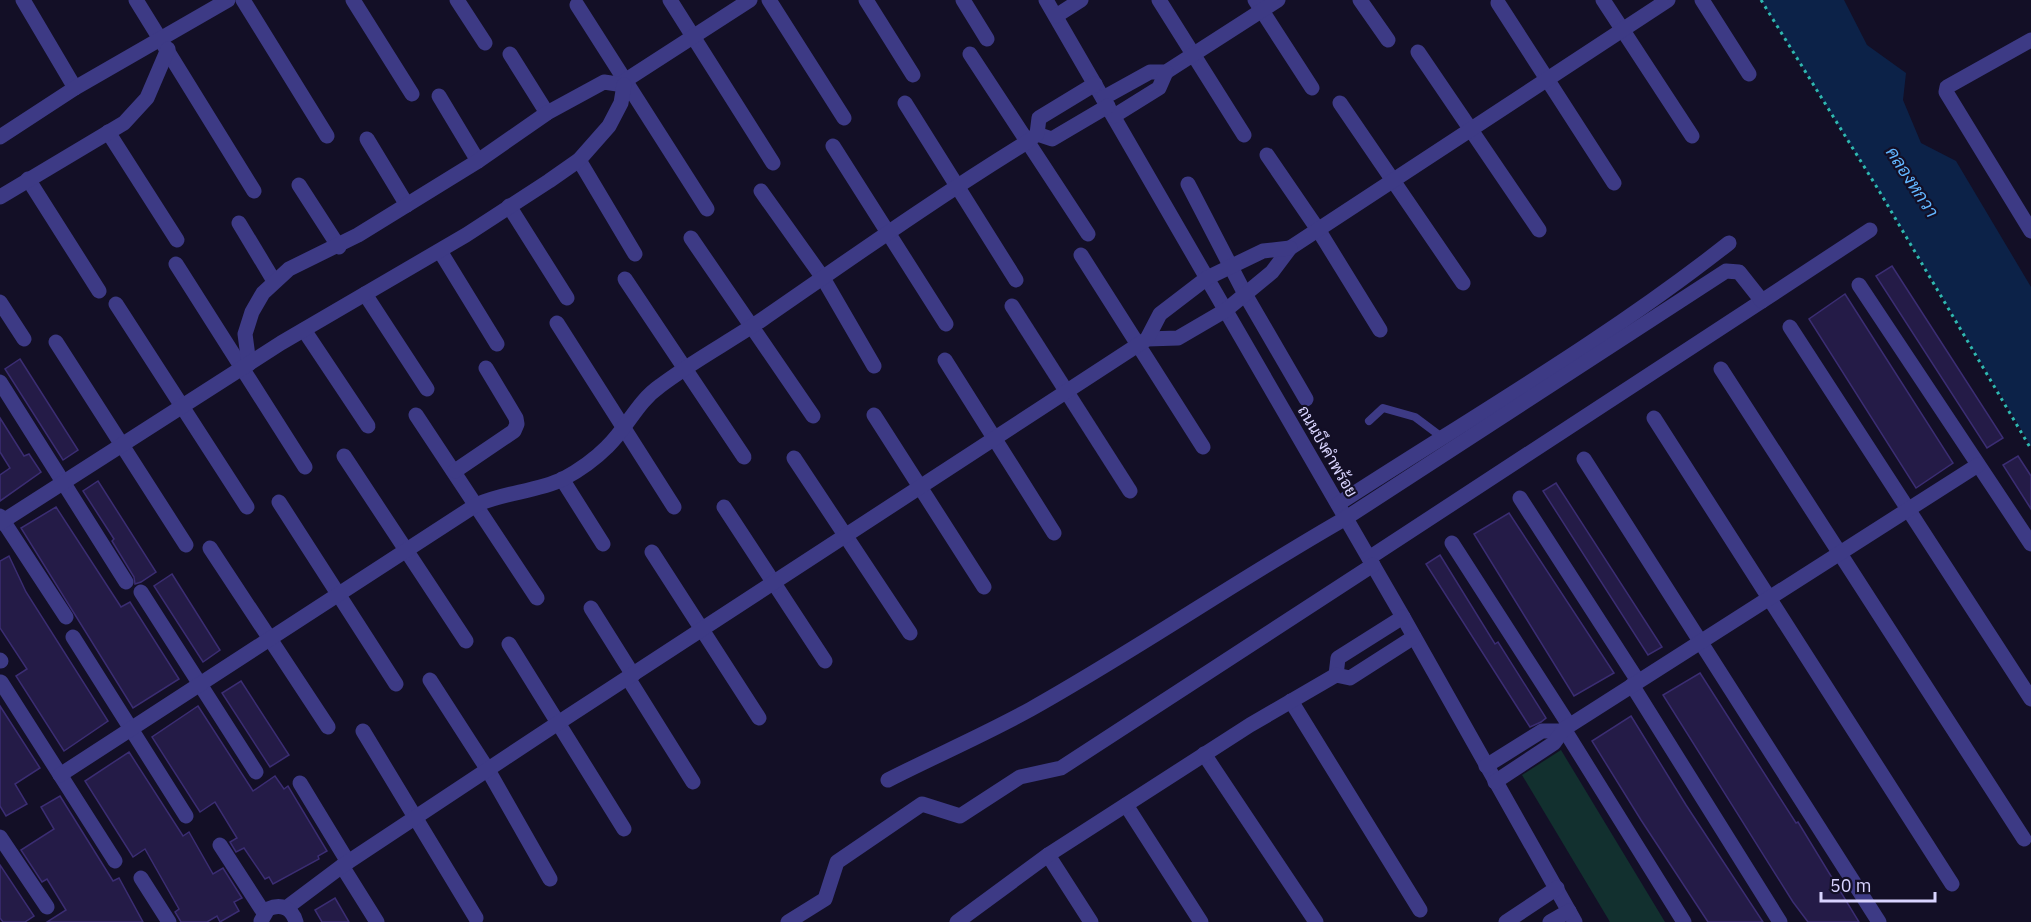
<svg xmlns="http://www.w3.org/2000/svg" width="2031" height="922" viewBox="0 0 2031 922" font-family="'IBM Plex Sans',Sarabun,sans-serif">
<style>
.green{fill:#12302f}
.water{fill:#0c2248}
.building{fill:#241b47;stroke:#3b2d73;stroke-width:1.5}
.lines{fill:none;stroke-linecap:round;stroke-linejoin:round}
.path{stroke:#2fb8b0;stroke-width:3;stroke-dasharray:3 4.5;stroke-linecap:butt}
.lane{stroke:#3d3a85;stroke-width:8}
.street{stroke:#3d3a85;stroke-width:15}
.labels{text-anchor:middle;stroke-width:4.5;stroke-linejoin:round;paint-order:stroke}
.street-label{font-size:16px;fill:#d9d4ff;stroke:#130f26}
.water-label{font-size:18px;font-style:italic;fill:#62b6ff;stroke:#130f26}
</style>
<rect width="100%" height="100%" fill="#130f26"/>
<!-- green -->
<path class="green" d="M1561,750L1665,922H1610L1522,775Z"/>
<!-- water -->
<path class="water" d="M1761,0H1844L1867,45L1906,73L1903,100L1921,143L1956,161L2031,287V446L1878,189Z"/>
<!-- building -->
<g class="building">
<path d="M1892,266L2003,438L1987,448L1876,276Z"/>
<path d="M1845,294L1953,463L1916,488L1809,319Z"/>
<path d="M20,359L78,450L63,460L5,369Z"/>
<path d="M0,418L24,456L29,454L41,472L0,501V475L10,468L0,452Z"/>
<path d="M2018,456L2031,476V509L2003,465Z"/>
<path d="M98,481L156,572L141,582L135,584L134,577L112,541L114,539L83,491Z"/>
<path d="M1556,483L1662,647L1648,655L1543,491Z"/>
<path d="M56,507L121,607L130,602L179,679L133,708L21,528Z"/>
<path d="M1509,513L1614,673L1574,696L1474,534Z"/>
<path d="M1440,555L1495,644L1498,642L1546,718L1541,722L1530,727L1426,564Z"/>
<path d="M9,556L26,592L108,721L64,751L16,676L27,669L0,628V561Z"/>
<path d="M172,574L220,650L203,662L154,586Z"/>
<path d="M1700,673L1796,823L1798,822L1859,922H1808L1793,902L1663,695Z"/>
<path d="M241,681L289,755L270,767L222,693Z"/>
<path d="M0,706L40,768L15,784L27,804L6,816L0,806Z"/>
<path d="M198,706L253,791L275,776L284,789L288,786L327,851L318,856L319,859L273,884L269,877L265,879L244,848L236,852L230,842L237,838L215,802L200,812L152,737Z"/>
<path d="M1631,716L1686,805L1763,922H1708L1641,820L1592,741Z"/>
<path d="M129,752L183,836L189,832L213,874L223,868L242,898L234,902L239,911L220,922L217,916L207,922H181L175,912L179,909L145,849L133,857L85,781Z"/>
<path d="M60,796L113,881L119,878L143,922H47L66,910L47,879L42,882L21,850L54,829L41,807Z"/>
<path d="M0,865L34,916L25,922H3L0,918Z"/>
<path d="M335,898L349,922H322L315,910Z"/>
</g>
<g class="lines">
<!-- path -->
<path class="path" d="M1761,0L1878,189L2031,449"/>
<!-- lane -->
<path class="lane" d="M1369,421L1383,408L1415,417L1443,438"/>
<!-- street -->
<g class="street">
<path d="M23,0L75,88"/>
<path d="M136,0L254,191"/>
<path d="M243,0L327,136"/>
<path d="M353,0L412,94"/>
<path d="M457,0L485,43"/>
<path d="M670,0L773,163"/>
<path d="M769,0L844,118"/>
<path d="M866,0L913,75"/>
<path d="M963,0L987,39"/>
<path d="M1046,0L1403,617L1575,922"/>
<path d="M1159,0L1244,135"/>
<path d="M1255,0L1312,88"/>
<path d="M1360,0L1388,40"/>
<path d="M1603,0L1692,136"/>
<path d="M1702,0L1749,74"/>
<path d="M1498,3L1614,183"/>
<path d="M577,5L707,209"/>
<path d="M1056,16L1081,0"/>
<path d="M2031,40L1947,87L1946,92L2031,231"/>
<path d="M1418,52L1539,230"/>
<path d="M510,54L547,113"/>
<path d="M970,54L1088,234"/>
<path d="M439,96L478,161"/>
<path d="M1103,98L1150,72H1166L1278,0"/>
<path d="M905,103L1016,280"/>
<path d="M1340,103L1463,283"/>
<path d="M1114,116L1159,88L1166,72"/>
<path d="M108,132L177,240"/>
<path d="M1037,134L1052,139L1108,106"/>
<path d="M0,137L75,88L228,0"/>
<path d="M367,139L407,205"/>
<path d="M833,146L946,324"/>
<path d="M1267,155L1319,231L1380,330"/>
<path d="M579,160L635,254"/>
<path d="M28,179L99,291"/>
<path d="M1188,184L1245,294L1306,399"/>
<path d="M299,185L339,247"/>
<path d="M761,191L823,278L874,366"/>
<path d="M0,197L124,123L147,98L168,49"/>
<path d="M509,206L567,298"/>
<path d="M239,223L274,281"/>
<path d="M691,238L813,416"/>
<path d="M440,251L497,344"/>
<path d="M1081,255L1203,447"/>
<path d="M176,264L305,467"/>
<path d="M625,279L744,457"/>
<path d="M1859,285L2031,544"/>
<path d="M365,294L427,389"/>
<path d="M0,302L24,339"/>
<path d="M116,304L247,507"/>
<path d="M1012,306L1130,491"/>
<path d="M557,323L674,507"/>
<path d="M1790,327L2031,699"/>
<path d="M304,330L368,426"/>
<path d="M1147,339L1178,338L1226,310L1272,272L1290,248L1668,0"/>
<path d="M56,342L186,545"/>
<path d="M945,360L1054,533"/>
<path d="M249,364L245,334L252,312L263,293L289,269L358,235L478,161L547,113L604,82L624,85L626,80L750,0"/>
<path d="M1721,369L2024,839"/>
<path d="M0,382L126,582"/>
<path d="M416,415L537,598"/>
<path d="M874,415L984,587"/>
<path d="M1654,418L1952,884"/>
<path d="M344,456L466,641"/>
<path d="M794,458L910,633"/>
<path d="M1584,459L1879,922"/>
<path d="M455,471L514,431L517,424L516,418L486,368"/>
<path d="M562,479L603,544"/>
<path d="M1520,498L1638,681"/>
<path d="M279,502L396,684"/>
<path d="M1338,504C1469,419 1606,340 1729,243"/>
<path d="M724,507L825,661"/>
<path d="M0,516L66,617"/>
<path d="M0,523L281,343L466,235L549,181L579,160L609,126L621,103L624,85"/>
<path d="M1452,543L1569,725"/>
<path d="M210,548L328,727"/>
<path d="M652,552L759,718"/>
<path d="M1369,558L1762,301"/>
<path d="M141,592L256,772"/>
<path d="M591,608L633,675"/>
<path d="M73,637L186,816"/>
<path d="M509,644L624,829"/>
<path d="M0,660L1,661"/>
<path d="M1336,675L1338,658L1403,617"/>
<path d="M628,678L693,782"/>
<path d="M430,680L488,770L550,879"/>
<path d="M1,682L115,861"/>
<path d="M1632,685L1780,922"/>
<path d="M1291,701L1420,910"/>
<path d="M1564,729L1684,922"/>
<path d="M363,731L476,918"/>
<path d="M1204,754L1316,922"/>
<path d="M1486,766L1542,731H1560"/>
<path d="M60,775L476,505C504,492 536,492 563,479C578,471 595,459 607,447C627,428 637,402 660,386C693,361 729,342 763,319C850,259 936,198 1027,142L1037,134L1039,118L1095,84"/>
<path d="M888,780C935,756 984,735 1031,709C1138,649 1239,579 1346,518L1726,271L1739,272L1762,301L1870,230"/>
<path d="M1495,782L1554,743L1564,729L1978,465"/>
<path d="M300,783L348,862"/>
<path d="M1126,805L1201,922"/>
<path d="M0,837L47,907"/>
<path d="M220,845L264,913"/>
<path d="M1048,855L1091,922"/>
<path d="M342,866L377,922"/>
<path d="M141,878L169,922"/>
<path d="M286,908L342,866L558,723L1147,339L1160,314L1207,278L1263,251L1290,248"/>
<path d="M261,921L268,909C281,903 292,908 296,922"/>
<path d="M788,922L825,899L837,862L922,804L960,816L1020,777L1061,768L1373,565"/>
<path d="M957,922L1048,855L1250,725L1336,675L1350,678L1414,637"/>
<path d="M1506,922L1557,888"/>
<path d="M1550,922L1569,911"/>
</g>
</g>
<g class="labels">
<!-- street labels -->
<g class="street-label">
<text transform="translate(1328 451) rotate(60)" y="6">ถนนบึงคำพร้อย</text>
</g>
<!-- water labels -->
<g class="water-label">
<text transform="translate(1912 182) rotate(57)" y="6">คลองหกวา</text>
</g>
</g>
<!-- scale -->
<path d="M1821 892v9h114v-9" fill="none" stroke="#d9d4ff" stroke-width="3"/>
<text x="1830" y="892" font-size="18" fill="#d9d4ff" stroke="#130f26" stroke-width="4.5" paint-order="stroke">50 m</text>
</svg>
